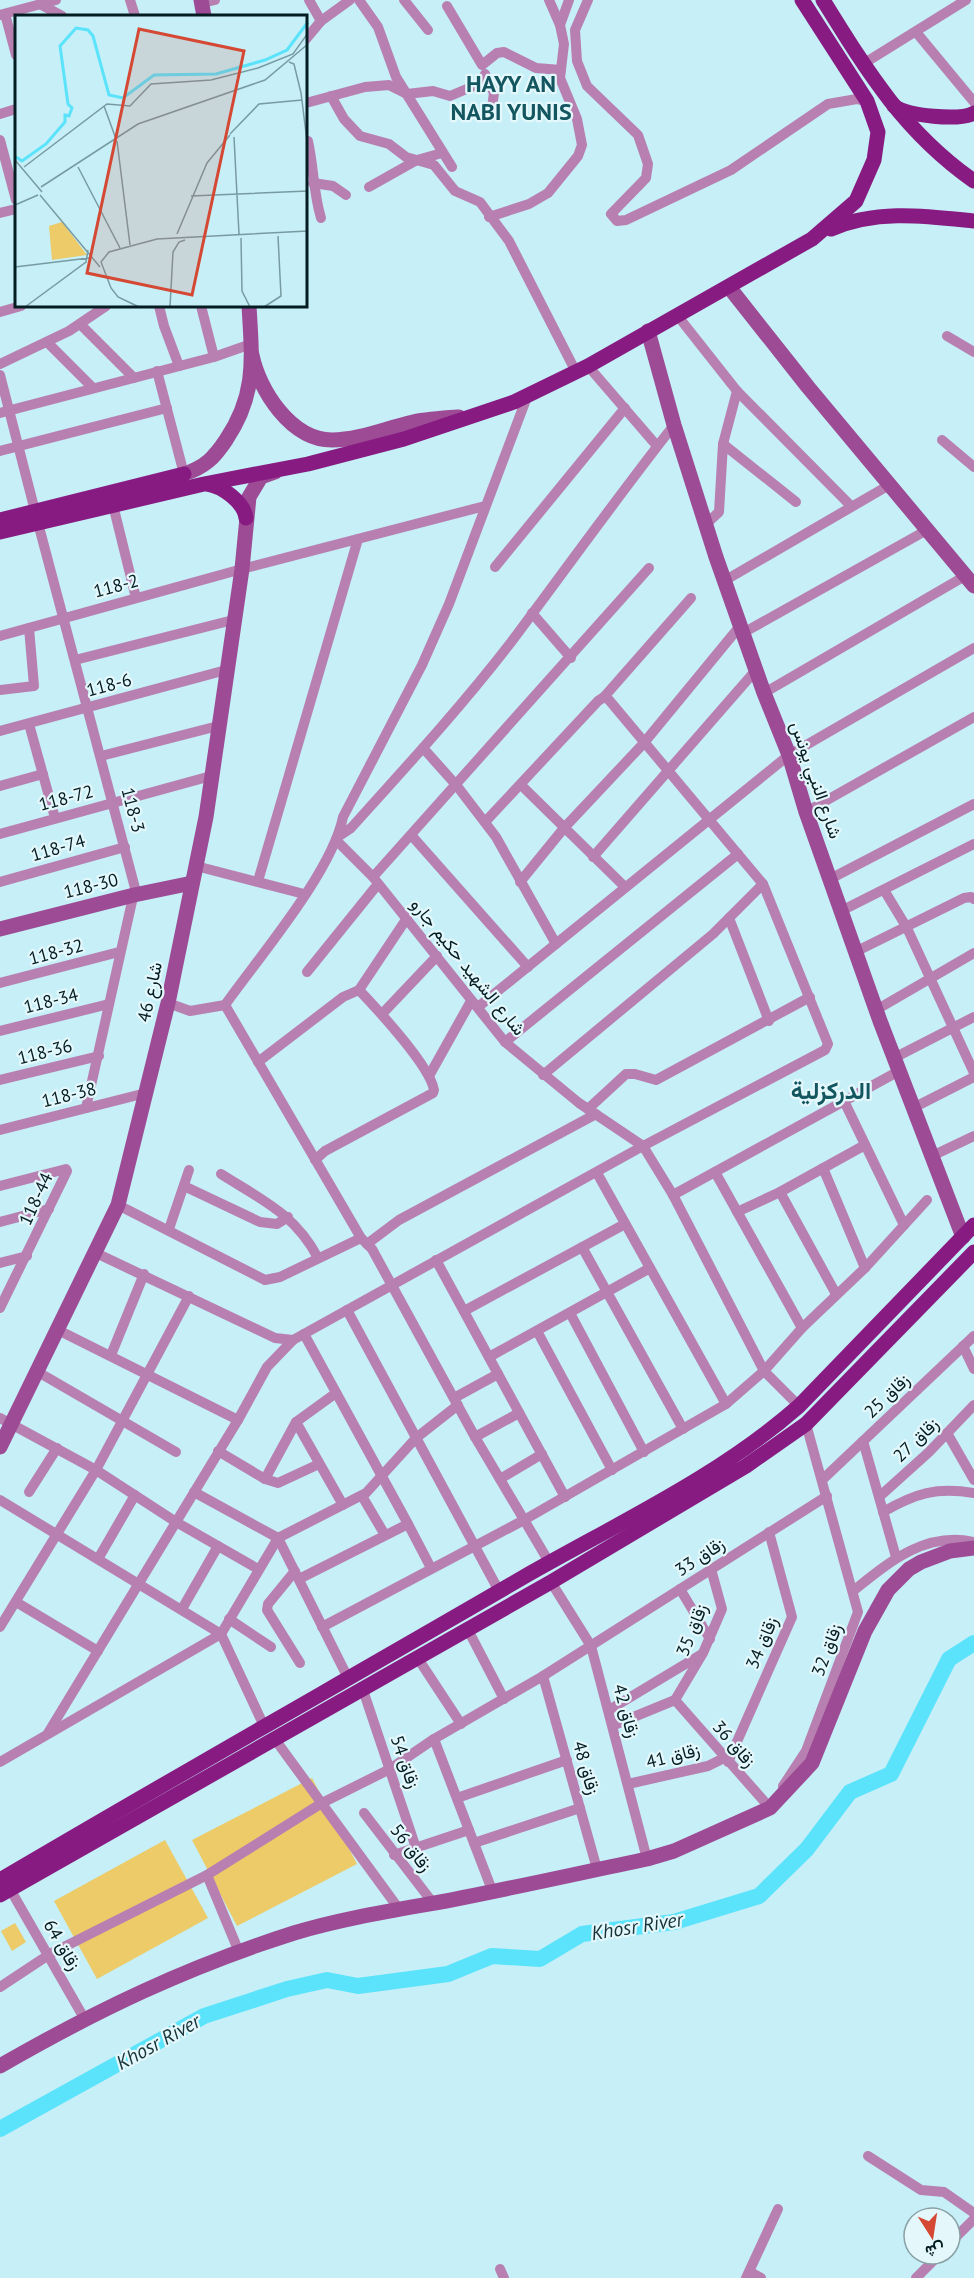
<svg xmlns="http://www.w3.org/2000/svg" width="974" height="2278" viewBox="0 0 974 2278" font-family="'PT Sans',Vazirmatn,sans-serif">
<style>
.green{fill:#eccb68}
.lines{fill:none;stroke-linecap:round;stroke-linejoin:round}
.river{stroke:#5be3fb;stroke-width:16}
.street{stroke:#b880b1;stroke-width:10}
.secondary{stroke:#9d4b95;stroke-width:15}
.primary{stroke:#871b81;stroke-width:15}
.labels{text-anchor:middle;stroke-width:4.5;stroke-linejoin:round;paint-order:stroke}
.street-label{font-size:18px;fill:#041d22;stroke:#e4f8fc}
.water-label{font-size:20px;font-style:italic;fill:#163439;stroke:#e4f8fc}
.district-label{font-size:24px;font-weight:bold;fill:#135660;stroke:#e4f8fc}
.inset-river{fill:none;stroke:#5be3fb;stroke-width:3}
.inset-road{fill:none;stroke:#789ba2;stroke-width:1.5}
.view{fill:#d44834;fill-opacity:0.15;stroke:#d44834;stroke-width:3}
.inset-edge{fill:none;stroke:#041d22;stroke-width:3}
</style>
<rect width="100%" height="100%" fill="#c6eff7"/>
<!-- green -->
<g class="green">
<path d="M312,1778L357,1864L237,1926L192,1840Z"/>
<path d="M165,1840L208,1918L97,1979L54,1901Z"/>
<path d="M15,1923L26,1942L12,1951L1,1931Z"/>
</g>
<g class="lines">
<!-- river -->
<path class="river" d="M0,2129L204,2016L287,1989L327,1980L358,1986L448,1974L492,1956L540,1959L582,1934L674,1922L759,1896L807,1849L850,1792L891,1774L949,1659L974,1643"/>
<!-- street -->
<g class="street">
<path d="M130,0L135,16"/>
<path d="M359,0L378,27L396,77L452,167"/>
<path d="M404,0L428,30"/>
<path d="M549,0L560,25"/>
<path d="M588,0L575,30L577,61L587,86L638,135L648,164L646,178L611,214L617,221L626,220L731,170L828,104L857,99L867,101"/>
<path d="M202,3L215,0"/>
<path d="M40,4L62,16"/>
<path d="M447,6L482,65L497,53L504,52L536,68L561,70"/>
<path d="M5,14L16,55"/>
<path d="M0,15L56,0"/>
<path d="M321,21L350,0"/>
<path d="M916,32L974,102"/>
<path d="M306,39L321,21L309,0"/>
<path d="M863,64L966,0"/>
<path d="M485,74L494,93L492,107"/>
<path d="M331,96L344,119L360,136L389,144L406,157L434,165L455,191L480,202L509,241L576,372"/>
<path d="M306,103L365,87L389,85L407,94L433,91L450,96L488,80"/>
<path d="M0,114L16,109"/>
<path d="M0,140L16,200"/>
<path d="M308,141C314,167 313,192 321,218"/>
<path d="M313,183L333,186L346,195"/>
<path d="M369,187L417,160L442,153"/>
<path d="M0,213L16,209"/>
<path d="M489,217L529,204L548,193L578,156L582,145L577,119L560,78L564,44L560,25L569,0"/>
<path d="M159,306L164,326L179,366"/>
<path d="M201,306L214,357"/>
<path d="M0,312L21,306"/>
<path d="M677,315L737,391L851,506"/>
<path d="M80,324L134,378"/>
<path d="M947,336L974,352"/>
<path d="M47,342L93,388"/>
<path d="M0,364L69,331L106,306"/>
<path d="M588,366L657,446"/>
<path d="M157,371L184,474"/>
<path d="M0,375L35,511"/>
<path d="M0,413L214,357L251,344"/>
<path d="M942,440L974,467"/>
<path d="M723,444L796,502"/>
<path d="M0,451L167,408"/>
<path d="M113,505L136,598"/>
<path d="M38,523L135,888L86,1108"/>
<path d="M705,525L719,512L723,444L737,391"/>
<path d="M495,567L625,408"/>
<path d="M724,581L891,484"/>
<path d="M532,613L571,658"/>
<path d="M743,633L927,530"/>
<path d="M0,636L242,569L485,506"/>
<path d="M75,660L233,620"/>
<path d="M0,690L34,686L29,628"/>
<path d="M764,693L965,576"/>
<path d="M604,697L691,598"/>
<path d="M29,724L55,818"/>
<path d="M0,731L226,670"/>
<path d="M424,749L457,786L496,837L556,944"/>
<path d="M101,756L218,726"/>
<path d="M521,785L625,887"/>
<path d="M0,786L43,774"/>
<path d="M806,812L974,717"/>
<path d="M0,834L211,776"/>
<path d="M339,836L351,828C406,767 462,706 512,641C566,569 618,496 674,425"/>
<path d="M412,836L528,967"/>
<path d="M336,840L373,877L505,1042L579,1103L643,1146L673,1195L764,1371L799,1406"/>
<path d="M593,857L756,670"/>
<path d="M196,866L304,894"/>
<path d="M373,877L649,568"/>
<path d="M830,879L974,804"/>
<path d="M258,881L358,539"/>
<path d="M0,882L125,847"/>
<path d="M520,882L564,828L643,744L740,626"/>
<path d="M884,890L907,928L974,1073"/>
<path d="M841,911L974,844"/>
<path d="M729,918L769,1021"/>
<path d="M855,952L964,898L971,897L974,899"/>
<path d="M307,972L378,884"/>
<path d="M0,983L119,952"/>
<path d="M168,1003L190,1011L225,1005C259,957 332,872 343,817L422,665L449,604L527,397"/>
<path d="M225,1005L361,1238L372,1249L475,1437L549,1562"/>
<path d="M478,1007L789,755L974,648"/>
<path d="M876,1010L974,953"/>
<path d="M382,1014L437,956"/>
<path d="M0,1031L109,1004"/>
<path d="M505,1042L738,854"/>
<path d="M894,1058L974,1017"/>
<path d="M258,1062L343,997L359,990L407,918"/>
<path d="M543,1075L713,934L763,884"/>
<path d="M429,1076L471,1001"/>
<path d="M0,1080L99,1056"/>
<path d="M844,1101L904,1225"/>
<path d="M913,1108L974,1077"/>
<path d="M588,1109L626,1074H635L656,1080L810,997"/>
<path d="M0,1130L146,1093"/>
<path d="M932,1156L974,1136"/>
<path d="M315,1160L325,1151L433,1093L434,1090C430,1066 377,1009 359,990"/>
<path d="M823,1168L865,1268"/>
<path d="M715,1172L802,1328"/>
<path d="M597,1173L726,1404"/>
<path d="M221,1174C262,1200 295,1214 318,1258"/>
<path d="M0,1186L66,1169L67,1171L0,1308"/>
<path d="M184,1186L260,1222L277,1224L288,1217"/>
<path d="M780,1192L836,1294"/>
<path d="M673,1195L899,1071"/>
<path d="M118,1205L265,1280L280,1277L361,1238"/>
<path d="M737,1212L780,1192L865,1145"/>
<path d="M0,1222L49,1209"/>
<path d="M169,1229L189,1170"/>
<path d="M367,1244L399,1220L596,1114"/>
<path d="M582,1247L683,1429"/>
<path d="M96,1253L275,1338L293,1340"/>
<path d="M436,1260L565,1497"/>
<path d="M0,1263L27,1256"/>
<path d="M347,1310L499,1591"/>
<path d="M464,1311L625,1224"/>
<path d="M570,1313L644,1452"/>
<path d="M58,1330L238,1420"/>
<path d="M537,1331L612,1470"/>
<path d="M304,1334L408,1524"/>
<path d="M963,1346L974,1369"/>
<path d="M111,1355L144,1274"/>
<path d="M489,1357L650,1268"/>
<path d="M38,1372L176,1452"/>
<path d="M454,1398L498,1374"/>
<path d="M0,1418L96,1470L176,1522L258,1569"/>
<path d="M296,1422L343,1505"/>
<path d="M947,1433L974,1480"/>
<path d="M475,1437L519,1413"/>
<path d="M863,1441L896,1557"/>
<path d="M218,1451L265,1479L278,1483L319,1464"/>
<path d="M265,1479L296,1422L336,1393"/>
<path d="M500,1479L542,1454"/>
<path d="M822,1480L974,1336"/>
<path d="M29,1492L57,1448"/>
<path d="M194,1492L278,1538L348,1678"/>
<path d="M362,1496L385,1535"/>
<path d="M879,1497L929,1452L974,1405"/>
<path d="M0,1500L221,1634L264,1726"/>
<path d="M883,1512C916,1493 936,1487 974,1493"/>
<path d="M98,1559L135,1495"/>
<path d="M295,1571L268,1604L267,1610L300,1663"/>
<path d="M299,1579L408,1524L431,1568"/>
<path d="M551,1582L591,1646L647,1859"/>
<path d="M680,1589L710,1639"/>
<path d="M853,1591C888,1563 925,1531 974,1542"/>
<path d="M16,1602L98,1651"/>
<path d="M182,1609L218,1546"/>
<path d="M229,1619L271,1647"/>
<path d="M0,1627L96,1470L189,1296"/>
<path d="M322,1627L524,1520L726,1404L764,1371L802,1328L865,1268L927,1200"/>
<path d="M467,1628L504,1699"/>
<path d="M417,1657L461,1724"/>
<path d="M543,1676L597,1869"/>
<path d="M362,1687L416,1848"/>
<path d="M675,1700L770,1808L773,1802"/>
<path d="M675,1700L703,1653L722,1609L711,1569"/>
<path d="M609,1710L702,1654"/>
<path d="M614,1725L675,1700"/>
<path d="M48,1733L238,1420L267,1367L293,1340L643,1146L825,1050L828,1044L763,884L609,700L604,697L598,701L485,822"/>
<path d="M274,1738L399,1909"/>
<path d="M434,1739L492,1890"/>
<path d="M0,1762L221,1634L278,1538L366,1493L416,1438L458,1405"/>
<path d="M728,1762L792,1617L769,1532"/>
<path d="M628,1784L708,1766L724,1758"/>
<path d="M783,1786L806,1751L858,1612L806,1424"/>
<path d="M457,1798L567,1760"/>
<path d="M364,1813L433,1903"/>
<path d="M474,1843L580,1808"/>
<path d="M394,1855L469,1830"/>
<path d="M207,1875L239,1952"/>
<path d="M10,1889L84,2018"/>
<path d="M0,1987L50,1954L207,1875L322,1803L390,1769L434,1739L543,1676L827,1496"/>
<path d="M868,2156L921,2190L944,2192L974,2213"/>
<path d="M950,2243L974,2219"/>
<path d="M500,2269L504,2278"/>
<path d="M750,2272L761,2278"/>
<path d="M746,2278L778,2209"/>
<path d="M916,2278L940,2254"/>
</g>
<!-- secondary -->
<g class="secondary">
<path d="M201,0L204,16"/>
<path d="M729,287L808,387L974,586"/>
<path d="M648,331L674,425L716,557L764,693L789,755L806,812L880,1021L963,1237"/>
<path d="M252,355C259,390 291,440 332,440C359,440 386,428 413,422C428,419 444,418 459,417"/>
<path d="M184,474C205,467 214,458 226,440C257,394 252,358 249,306"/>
<path d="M0,929L134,895L192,883"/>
<path d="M0,1447L118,1205L168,1003L206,817L242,569L249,497L261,477L275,472"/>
<path d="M0,2066C97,2010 187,1967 294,1933C344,1918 396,1910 446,1901C513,1888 580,1873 647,1859L674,1851L770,1808L812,1763L865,1631L888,1590L909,1569L921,1562L950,1551L974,1548"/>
</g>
<!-- primary -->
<g class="primary">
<path d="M823,0C867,71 904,132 974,181"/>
<path d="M894,106C908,116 959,121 974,113"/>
<path d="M831,229C877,209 926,216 974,221"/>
<path d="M207,484C222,486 244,502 246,518"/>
<path d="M0,520L184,474"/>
<path d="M0,532L204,484L308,464L404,439L514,402L588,366L812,239L856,201L874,160L878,132L867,101L802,0"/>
<path d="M0,1880C173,1778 348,1679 522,1578C616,1524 717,1478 799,1406L974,1225"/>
<path d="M0,1895L551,1582L746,1466L806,1424L974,1252"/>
</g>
</g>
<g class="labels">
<!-- street labels -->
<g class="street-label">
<text transform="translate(116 586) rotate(-15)" y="6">118-2</text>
<text transform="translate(109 685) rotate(-15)" y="6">118-6</text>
<text transform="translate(816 780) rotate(71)" y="6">شارع النبي يونس</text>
<text transform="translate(66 798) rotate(-15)" y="6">118-72</text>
<text transform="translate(133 810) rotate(75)" y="6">118-3</text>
<text transform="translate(58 848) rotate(-16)" y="6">118-74</text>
<text transform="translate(91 886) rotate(-14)" y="6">118-30</text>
<text transform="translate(56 952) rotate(-15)" y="6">118-32</text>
<text transform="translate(468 967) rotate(51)" y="6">شارع الشهيد حكيم جارو</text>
<text transform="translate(150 992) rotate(-78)" y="6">شارع 46</text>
<text transform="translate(51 1001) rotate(-14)" y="6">118-34</text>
<text transform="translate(45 1052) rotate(-14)" y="6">118-36</text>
<text transform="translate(69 1095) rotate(-14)" y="6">118-38</text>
<text transform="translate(36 1199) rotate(-65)" y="6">118-44</text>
<text transform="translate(887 1396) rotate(-44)" y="6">زقاق 25</text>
<text transform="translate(916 1440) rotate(-44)" y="6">زقاق 27</text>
<text transform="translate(700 1557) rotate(-33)" y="6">زقاق 33</text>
<text transform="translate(692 1630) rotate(-68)" y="6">زقاق 35</text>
<text transform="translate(762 1643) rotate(-67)" y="6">زقاق 34</text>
<text transform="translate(827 1650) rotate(-69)" y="6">زقاق 32</text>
<text transform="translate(626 1711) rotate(75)" y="6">زقاق 42</text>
<text transform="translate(734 1744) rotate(49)" y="6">زقاق 36</text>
<text transform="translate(673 1756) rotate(-14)" y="6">زقاق 41</text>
<text transform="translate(405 1762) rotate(71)" y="6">زقاق 54</text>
<text transform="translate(586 1768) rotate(74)" y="6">زقاق 48</text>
<text transform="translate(411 1848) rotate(52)" y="6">زقاق 56</text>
<text transform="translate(62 1945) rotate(60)" y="6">زقاق 64</text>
</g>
<!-- water labels -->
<g class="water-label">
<text transform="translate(637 1926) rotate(-9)" y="7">Khosr River</text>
<text transform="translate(158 2042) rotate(-29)" y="7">Khosr River</text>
</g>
<!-- district labels -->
<g class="district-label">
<text x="511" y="92">HAYY AN<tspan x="511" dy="28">NABI YUNIS</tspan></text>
<text x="831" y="1099">الدركزلية</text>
</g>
</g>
<!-- overview -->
<g transform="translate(15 15)">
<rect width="292" height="292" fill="#c6eff7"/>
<path d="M47,207L72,240L37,245L34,211Z" fill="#eccb68"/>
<path class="inset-river" d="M1,142L7,146L31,129L50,107V100L54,101L57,93L53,89L45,31L61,13L73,15L78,21L94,80L108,83L139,60L201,59L250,45L272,35L293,7"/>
<path class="inset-road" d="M274,47L279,49L286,78L293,134M89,91L101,124M215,119L244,89L287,85M219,122L224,219M102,126L115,230M0,145L27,177M9,152L92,89L115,91L136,69L196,65L243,53L278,39L293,18M63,152L105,233M26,172L123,109L250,65L293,29M25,180L85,252M176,181L293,176M0,190L23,180M162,219L192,148L215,120M226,223L227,276L235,292M0,252L74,243M10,292L71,247L73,235M124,292L103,282L96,273L86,247L94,237L142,224L293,216M155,292L158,237L164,227L170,225M249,292L266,281L263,221"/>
<path class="view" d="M124,14L229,36L177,280L72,258Z"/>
<rect width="292" height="292" class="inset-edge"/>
</g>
<!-- north arrow -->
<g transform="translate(932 2236) rotate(168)"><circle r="28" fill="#e4f8fc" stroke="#8aa0a5" stroke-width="1.5"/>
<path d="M0-4.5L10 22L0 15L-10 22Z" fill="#d44834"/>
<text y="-9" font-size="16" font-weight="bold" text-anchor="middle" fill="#041d22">ش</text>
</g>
</svg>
